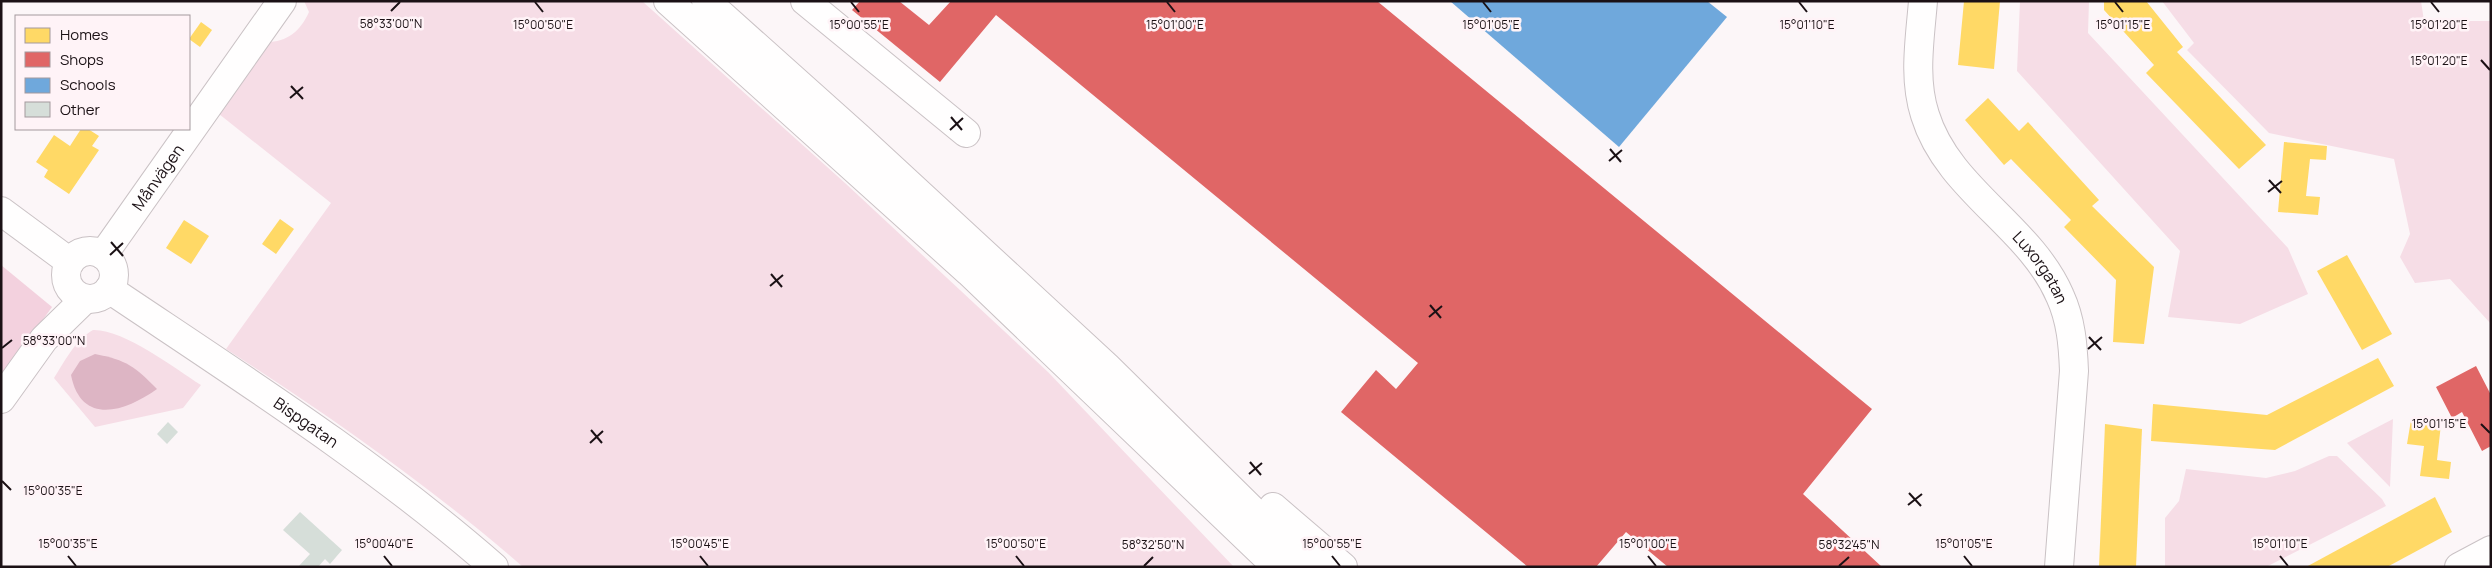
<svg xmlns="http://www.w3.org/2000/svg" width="2492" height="568" viewBox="0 0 2492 568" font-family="Manrope,sans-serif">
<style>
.green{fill:#f6dde6}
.forest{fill:#f3d1de}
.water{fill:#ddb5c4}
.homes{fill:#ffd966}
.shops{fill:#e06666}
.schools{fill:#6fa8dc}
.building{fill:#d6ded9}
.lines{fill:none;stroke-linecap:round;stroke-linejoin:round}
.minor-casing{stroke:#cac2c5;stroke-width:30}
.major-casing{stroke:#cac2c5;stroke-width:30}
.highway-casing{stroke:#cac2c5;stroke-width:30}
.minor{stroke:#fffefe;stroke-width:28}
.major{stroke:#fffefe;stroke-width:28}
.highway{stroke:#fffefe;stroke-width:28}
.ticks{fill:none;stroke:#1b1115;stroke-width:2}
.labels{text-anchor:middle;stroke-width:5;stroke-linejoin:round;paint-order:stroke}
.street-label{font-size:16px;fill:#1b1115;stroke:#fff3f7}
.ticks-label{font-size:12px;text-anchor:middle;fill:#1b1115;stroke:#fff3f7;stroke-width:5;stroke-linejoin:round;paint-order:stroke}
</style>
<rect width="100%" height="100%" fill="#fcf6f8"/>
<!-- green -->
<g class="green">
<path d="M304,1H642L845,183L1048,372L1234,567H523C430,486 330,416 226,349L331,203L214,110L264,42C286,43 300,32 309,12Z"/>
<path d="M2020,1H2089L2088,33L2288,248L2308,294L2240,324L2168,317L2180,251L2017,71Z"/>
<path d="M2162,1H2421L2424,21H2491V324L2450,279L2415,283L2400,257L2410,234L2394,159L2269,133L2187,50L2194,43Z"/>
<path d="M93,330C124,329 174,368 201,385L183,408L95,427L54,378C65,361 75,340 93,330Z"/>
<path d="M2393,419L2390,487L2347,443Z"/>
<path d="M2329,456H2337L2382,499L2386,506L2266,567L2165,566V518L2179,501L2186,469L2266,478L2295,471Z"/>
</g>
<!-- forest -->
<path class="forest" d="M1,265L52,307L1,378Z"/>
<!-- water -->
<path class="water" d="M95,354C127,360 135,367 157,389C125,412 81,426 71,375L80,361Z"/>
<!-- homes -->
<g class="homes">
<path d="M1964,1H2000L1994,69L1958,65Z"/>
<path d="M2104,1H2146L2183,47L2177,52L2266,145L2239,169L2146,73L2154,65L2104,10Z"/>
<path d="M201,22L212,30L200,47L189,39Z"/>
<path d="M1988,98L2019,131L2028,122L2099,200L2092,206L2154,267L2144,344L2113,342L2116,280L2064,227L2071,220L2011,159L2004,165L1965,120Z"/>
<path d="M81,129H88L99,136L92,146L99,150L69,194L44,177L48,170L36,162L54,135L70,146Z"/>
<path d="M2284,142L2327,146L2326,160L2310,159L2306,196L2320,197L2318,215L2278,212Z"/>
<path d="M280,219L294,229L276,254L262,244Z"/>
<path d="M184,220L209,236L191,264L166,248Z"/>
<path d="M2347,255L2392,334L2362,350L2317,271Z"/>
<path d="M2378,358L2394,386L2275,450L2151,441L2153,404L2267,415Z"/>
<path d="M2411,420L2441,424L2437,460L2451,462L2449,479L2420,476L2424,446L2407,444Z"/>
<path d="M2105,424L2142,429L2136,567H2099Z"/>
<path d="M2435,497L2452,532L2387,567H2306Z"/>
</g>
<!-- shops -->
<g class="shops">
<path d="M860,1H899L929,25L951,1H1377L1872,409L1803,494L1882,567H1668L1626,532L1596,567H1528L1341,412L1376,370L1396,389L1418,363L996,15L940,82L852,10Z"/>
<path d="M2476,366L2491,395V446L2482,451L2462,412L2452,418L2436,387Z"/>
</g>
<!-- schools -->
<path class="schools" d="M1450,1H1707L1727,17L1619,147Z"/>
<!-- building -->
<g class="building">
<path d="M168,422L178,432L167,444L157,434Z"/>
<path d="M300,512L342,550L330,564L325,559L318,567H298L310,554L283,530Z"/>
</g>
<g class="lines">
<!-- minor casing -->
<g class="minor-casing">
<g id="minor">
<path d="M805,1L966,133"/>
<path id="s1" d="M1923,1C1920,39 1913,78 1925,115C1948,190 2030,226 2060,296C2071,320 2073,345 2074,371L2059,567"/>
<path d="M1,211L70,262"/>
<circle cx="90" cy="275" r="24"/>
<path id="s2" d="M103,255L282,1"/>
<path id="s3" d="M109,289C240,377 375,463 494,567"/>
<path d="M1,399L44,339L85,299"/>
</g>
</g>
<!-- major casing -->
<g class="major-casing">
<path id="major" d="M2459,567L2491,550"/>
</g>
<!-- highway casing -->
<g class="highway-casing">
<g id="highway">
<path d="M668,1L969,272L1277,567"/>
<path d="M706,1L859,138L1106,366L1310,567"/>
<path d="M1273,507L1343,567"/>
</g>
</g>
<!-- minor -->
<use href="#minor" class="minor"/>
<!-- major -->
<use href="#major" class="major"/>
<!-- highway -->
<use href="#highway" class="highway"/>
</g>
<!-- ticks -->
<path class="ticks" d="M535,2L543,12M851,2L859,12M1167,2L1175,12M1483,2L1491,12M1799,2L1807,12M2115,2L2123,12M2431,2L2439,12M391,11L400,2M2481,60L2490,70M291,86L303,99M290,98L303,87M951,117L962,130M950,130L963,118M1610,149L1621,162M1609,161L1622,150M2269,180L2281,193M2268,192L2282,181M111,242L123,256M110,255L123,243M771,274L782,287M770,286L783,275M1430,305L1441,318M1429,317L1442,306M2089,337L2101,350M2,348L12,340M2088,349L2102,337M2481,424L2490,433M591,430L602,443M590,443L603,431M1250,462L1261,475M1249,474L1262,463M2,481L11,490M1909,493L1921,506M1908,505L1922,494M68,556L76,566M384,556L392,566M700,556L708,566M1016,556L1024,566M1332,556L1340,566M1648,556L1656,566M1964,556L1972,566M2280,556L2288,566M1144,566L1153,557M1839,566L1849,557"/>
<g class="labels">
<!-- street labels -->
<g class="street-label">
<text dy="6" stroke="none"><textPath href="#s2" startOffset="95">Månvägen</textPath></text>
<text dy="6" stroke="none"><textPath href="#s1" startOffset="308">Luxorgatan</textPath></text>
<text dy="6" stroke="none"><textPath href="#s3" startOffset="238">Bispgatan</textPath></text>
</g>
</g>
<g class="ticks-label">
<text x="391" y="28">58°33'00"N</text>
<text x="543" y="29">15°00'50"E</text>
<text x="859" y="29">15°00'55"E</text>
<text x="1175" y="29">15°01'00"E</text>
<text x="1491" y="29">15°01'05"E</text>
<text x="1807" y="29">15°01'10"E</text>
<text x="2123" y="29">15°01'15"E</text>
<text x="2439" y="29">15°01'20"E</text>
<text x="2439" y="65">15°01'20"E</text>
<text x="54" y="345">58°33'00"N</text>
<text x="2439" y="428">15°01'15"E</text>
<text x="53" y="495">15°00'35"E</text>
<text x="68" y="548">15°00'35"E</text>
<text x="384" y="548">15°00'40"E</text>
<text x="700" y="548">15°00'45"E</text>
<text x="1016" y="548">15°00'50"E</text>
<text x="1332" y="548">15°00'55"E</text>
<text x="1648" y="548">15°01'00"E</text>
<text x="1964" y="548">15°01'05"E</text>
<text x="2280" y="548">15°01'10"E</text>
<text x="1153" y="549">58°32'50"N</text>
<text x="1849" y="549">58°32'45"N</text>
</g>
<!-- border -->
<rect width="2492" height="568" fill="none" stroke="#1b1115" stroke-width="5"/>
<!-- legend -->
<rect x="15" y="15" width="175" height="115" fill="#fff3f7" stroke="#a4999d"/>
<rect x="25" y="28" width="25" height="15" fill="#ffd966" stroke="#a4999d"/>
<text x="60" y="40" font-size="15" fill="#1b1115">Homes</text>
<rect x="25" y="52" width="25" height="15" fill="#e06666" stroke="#a4999d"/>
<text x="60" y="65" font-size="15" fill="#1b1115">Shops</text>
<rect x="25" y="78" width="25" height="15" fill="#6fa8dc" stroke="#a4999d"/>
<text x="60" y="90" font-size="15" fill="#1b1115">Schools</text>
<rect x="25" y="102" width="25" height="15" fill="#d6ded9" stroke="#a4999d"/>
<text x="60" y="115" font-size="15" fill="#1b1115">Other</text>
</svg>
